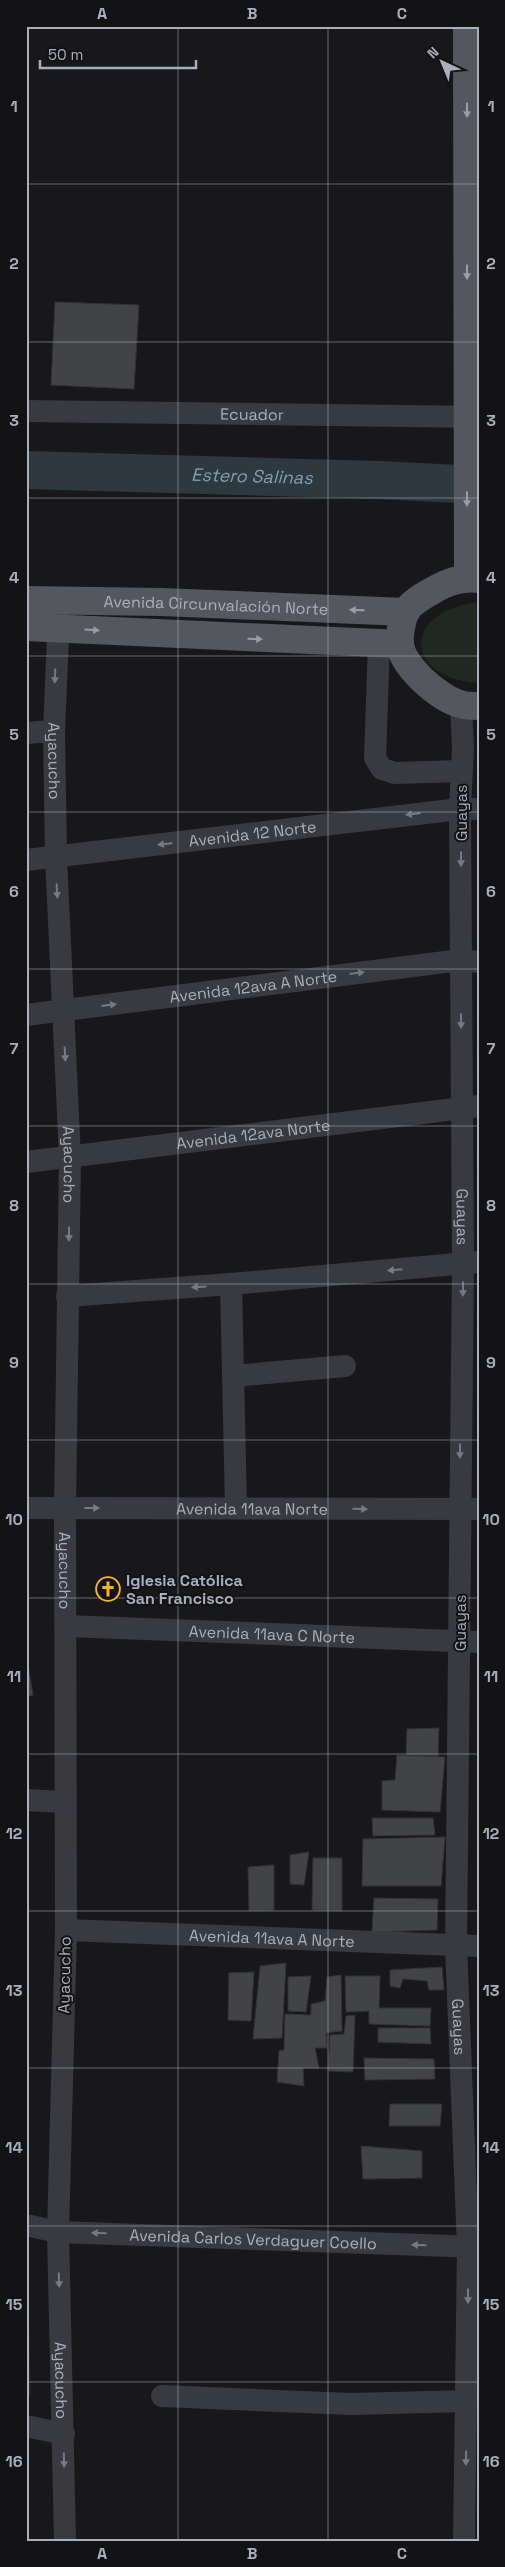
<svg xmlns="http://www.w3.org/2000/svg" width="505" height="2567" viewBox="0 0 505 2567" font-family="'Space Grotesk',sans-serif">
<style>
.green{fill:#202921}
.lines{fill:none;stroke-linecap:round;stroke-linejoin:round}
.river{stroke:#2d383f;stroke-width:38}
.building{fill:#424347;stroke:#323237}
.minor{stroke:#393a40;stroke-width:22}
.major{stroke:#55575f;stroke-width:28}
.oneway{fill:#999da9}
.oneway2{fill:#777a84}
.grid{fill:none;stroke:#aaafbb;stroke-width:1;stroke-opacity:0.55}
.labels{text-anchor:middle;stroke-width:4;stroke-linejoin:round;paint-order:stroke}
.street-label{font-size:16px;fill:#aaafbb;stroke:#131315}
.poi-label{font-size:16px;font-weight:bold;fill:#aaafbb;stroke:#131315;text-anchor:start}
.water-label{font-size:18px;font-style:italic;fill:#809eb7;stroke:#131315}
.neatline{fill:none;stroke:#aaafbb;stroke-width:2}
.grid-label{font-size:16px;text-anchor:middle;font-weight:bold;fill:#aaafbb}
</style>
<rect width="100%" height="100%" fill="#18181a"/>
<!-- green -->
<g class="green">
<path d="M479,602V683C404,679 400,611 479,602Z"/>
<path d="M26,2232H27L31,2395H26Z"/>
</g>
<g class="lines">
<!-- river -->
<path class="river" id="s1" d="M26,470L379,480L479,485"/>
</g>
<!-- building -->
<g class="building">
<path d="M55,302L139,305L134,389L51,385Z"/>
<rect x="26" y="355" width="2" height="27"/>
<path d="M26,1670H29L33,1695L26,1697Z"/>
<path d="M439,1728L438,1756L406,1755L407,1729Z"/>
<path d="M397,1755L445,1757L440,1812L382,1810V1781L395,1780Z"/>
<path d="M372,1818H433L435,1835L373,1836Z"/>
<path d="M445,1837L441,1886H362L363,1839Z"/>
<path d="M309,1852L304,1885L290,1884V1855Z"/>
<path d="M313,1858H342V1911L312,1910Z"/>
<path d="M274,1865V1910L249,1911L248,1867Z"/>
<path d="M374,1898L438,1899L437,1930L372,1932Z"/>
<path d="M286,1963L282,2038L253,2039L260,1966Z"/>
<path d="M442,1967L444,1990H429L427,1981L403,1979L400,1988L390,1986V1970Z"/>
<path d="M254,1972L251,2021L228,2020L229,1973Z"/>
<path d="M341,1975L342,2031L326,2033L327,2048H315L319,2068H303L304,2086L277,2082L279,2051L284,2050L285,2014L311,2015V2004L325,2001L327,1977Z"/>
<path d="M311,1976L306,2012L288,2011V1977Z"/>
<path d="M345,1976H380L379,2008H431L430,2026L369,2024V2011L346,2012Z"/>
<path d="M355,2015L353,2072L328,2071L330,2035L344,2034L346,2016Z"/>
<path d="M378,2028H430L431,2044L378,2042Z"/>
<path d="M364,2058L434,2059L435,2079L365,2080Z"/>
<path d="M390,2104H442L440,2126H389Z"/>
<path d="M361,2146L422,2151V2178L363,2179Z"/>
</g>
<g class="lines">
<!-- minor -->
<g class="minor">
<path id="s2" d="M26,411L479,417"/>
<path id="s3" d="M59,613L54,731L56,857L70,1158L65,1509L66,1930L58,2232L65,2541"/>
<path d="M379,643L375,758L382,769L395,773L461,771"/>
<path id="s4" d="M461,705L463,748L460,809L463,1263L456,1946L468,2247L464,2541"/>
<path d="M26,733L54,731"/>
<path id="s5" d="M26,860L460,809H479"/>
<path id="s6" d="M26,1015L461,960L479,962"/>
<path id="s7" d="M26,1162L479,1106"/>
<path d="M231,1284L236,1508"/>
<path d="M67,1296L231,1284L479,1262"/>
<path d="M233,1376L345,1366"/>
<path id="s8" d="M26,1508L479,1509"/>
<path id="s9" d="M66,1626L479,1642"/>
<path d="M26,1800L65,1802"/>
<path id="s10" d="M66,1930L479,1946"/>
<path id="s11" d="M26,2225L58,2232L479,2247"/>
<path d="M162,2396L351,2404L467,2401"/>
<path d="M26,2426L64,2434"/>
</g>
<!-- major -->
<g class="major">
<path d="M467,26L468,578"/>
<path d="M479,579C461,577 447,582 432,591C423,596 409,604 405,613C402,620 399,636 400,643C401,666 439,698 460,704C465,706 473,706 479,706"/>
<path id="s12" d="M26,600L161,602L406,612"/>
<path d="M26,627L400,644"/>
</g>
</g>
<!-- one-way arrows -->
<defs><path id="oneway-solid" d="M-6-.8H1V-3.2L6.5 0L1 3.2V.8H-6Z" transform="scale(1.25)"/></defs>
<g class="oneway">
<use href="#oneway-solid" transform="translate(467 110) rotate(90)"/>
<use href="#oneway-solid" transform="translate(467 272) rotate(90)"/>
<use href="#oneway-solid" transform="translate(467 499) rotate(90)"/>
<use href="#oneway-solid" transform="translate(357 610) rotate(-178)"/>
<use href="#oneway-solid" transform="translate(92 630) rotate(3)"/>
<use href="#oneway-solid" transform="translate(255 639) rotate(2)"/>
</g>
<g class="oneway2">
<use href="#oneway-solid" transform="translate(55 676) rotate(92)"/>
<use href="#oneway-solid" transform="translate(413 814) rotate(173)"/>
<use href="#oneway-solid" transform="translate(165 844) rotate(173)"/>
<use href="#oneway-solid" transform="translate(461 859) rotate(90)"/>
<use href="#oneway-solid" transform="translate(57 891) rotate(87)"/>
<use href="#oneway-solid" transform="translate(357 973) rotate(-7)"/>
<use href="#oneway-solid" transform="translate(109 1005) rotate(-7)"/>
<use href="#oneway-solid" transform="translate(461 1021) rotate(90)"/>
<use href="#oneway-solid" transform="translate(65 1054) rotate(87)"/>
<use href="#oneway-solid" transform="translate(69 1234) rotate(91)"/>
<use href="#oneway-solid" transform="translate(395 1270) rotate(175)"/>
<use href="#oneway-solid" transform="translate(199 1287) rotate(176)"/>
<use href="#oneway-solid" transform="translate(463 1289) rotate(91)"/>
<use href="#oneway-solid" transform="translate(460 1451) rotate(91)"/>
<use href="#oneway-solid" transform="translate(92 1508)"/>
<use href="#oneway-solid" transform="translate(360 1509) rotate(1)"/>
<use href="#oneway-solid" transform="translate(99 2233) rotate(-178)"/>
<use href="#oneway-solid" transform="translate(419 2245) rotate(-178)"/>
<use href="#oneway-solid" transform="translate(59 2280) rotate(88)"/>
<use href="#oneway-solid" transform="translate(468 2296) rotate(90)"/>
<use href="#oneway-solid" transform="translate(466 2458) rotate(91)"/>
<use href="#oneway-solid" transform="translate(64 2460) rotate(89)"/>
</g>
<!-- grid -->
<path class="grid" d="M178,26V2541M328,26V2541M26,184H479M26,342H479M26,498H479M26,656H479M26,812H479M26,969H479M26,1126H479M26,1284H479M26,1440H479M26,1598H479M26,1754H479M26,1911H479M26,2068H479M26,2226H479M26,2382H479"/>
<!-- icons -->
<defs>
<g id="church-ring" transform="scale(1.25)"><circle r="9.5" fill="#131315" stroke="#fbb430" stroke-width="1.5"/><path d="M-1.2-6h2.4v3.5h3.3v2.4h-3.3V6h-2.4V-.1h-3.3v-2.4h3.3Z" fill="#fbb430"/></g>
</defs>
<g fill-rule="evenodd">
<use href="#church-ring" x="108" y="1589"/>
</g>
<g class="labels">
<!-- street labels -->
<g class="street-label">
<text dy="6" stroke="none"><textPath href="#s2" startOffset="226">Ecuador</textPath></text>
<text dy="6" stroke="none"><textPath href="#s12" startOffset="190">Avenida Circunvalación Norte</textPath></text>
<text dy="6" stroke="none"><textPath href="#s3" startOffset="148">Ayacucho</textPath></text>
<text transform="translate(461 813) rotate(-90)" y="6">Guayas</text>
<text dy="6" stroke="none"><textPath href="#s5" startOffset="228">Avenida 12 Norte</textPath></text>
<text dy="6" stroke="none"><textPath href="#s6" startOffset="229">Avenida 12ava A Norte</textPath></text>
<text dy="6" stroke="none"><textPath href="#s7" startOffset="229">Avenida 12ava Norte</textPath></text>
<text dy="6" stroke="none"><textPath href="#s3" startOffset="552">Ayacucho</textPath></text>
<text dy="6" stroke="none"><textPath href="#s4" startOffset="512">Guayas</textPath></text>
<text dy="6" stroke="none"><textPath href="#s8" startOffset="226">Avenida 11ava Norte</textPath></text>
<text dy="6" stroke="none"><textPath href="#s3" startOffset="958">Ayacucho</textPath></text>
<text transform="translate(460 1623) rotate(-90)" y="6">Guayas</text>
<text dy="6" stroke="none"><textPath href="#s9" startOffset="206">Avenida 11ava C Norte</textPath></text>
<text dy="6" stroke="none"><textPath href="#s10" startOffset="206">Avenida 11ava A Norte</textPath></text>
<text transform="translate(64 1975) rotate(-89)" y="6">Ayacucho</text>
<text dy="6" stroke="none"><textPath href="#s4" startOffset="1322">Guayas</textPath></text>
<text dy="6" stroke="none"><textPath href="#s11" startOffset="228">Avenida Carlos Verdaguer Coello</textPath></text>
<text dy="6" stroke="none"><textPath href="#s3" startOffset="1768">Ayacucho</textPath></text>
</g>
<!-- poi labels -->
<g class="poi-label">
<text x="126" y="1586">Iglesia Católica<tspan x="126" dy="18">San Francisco</tspan></text>
</g>
<!-- water labels -->
<g class="water-label">
<text dy="6" stroke="none"><textPath href="#s1" startOffset="226">Estero Salinas</textPath></text>
</g>
</g>
<!-- border -->
<rect width="505" height="2567" fill="none" stroke="#131315" stroke-width="55"/>
<!-- north arrow -->
<g transform="translate(442 62) rotate(316)" stroke="#131315" stroke-width="4" paint-order="stroke">
<path d="M0-4L9 19L0 12L-9 19Z" fill="#aaafbb"/>
<text y="-8" font-size="14" font-weight="bold" text-anchor="middle" fill="#aaafbb">N</text>
</g>
<!-- scale -->
<path d="M40 60v8h156v-8" fill="none" stroke="#aaafbb" stroke-width="2.5"/>
<text x="48" y="60" font-size="15" fill="#aaafbb" stroke="#131315" stroke-width="4" paint-order="stroke">50 m</text>
<rect x="28" y="28" width="450" height="2512" class="neatline"/>
<g class="grid-label">
<text x="102" y="19">A</text>
<text x="252" y="19">B</text>
<text x="402" y="19">C</text>
<text x="14" y="112">1</text>
<text x="491" y="112">1</text>
<text x="14" y="269">2</text>
<text x="491" y="269">2</text>
<text x="14" y="426">3</text>
<text x="491" y="426">3</text>
<text x="14" y="583">4</text>
<text x="491" y="583">4</text>
<text x="14" y="740">5</text>
<text x="491" y="740">5</text>
<text x="14" y="897">6</text>
<text x="491" y="897">6</text>
<text x="14" y="1054">7</text>
<text x="491" y="1054">7</text>
<text x="14" y="1211">8</text>
<text x="491" y="1211">8</text>
<text x="14" y="1368">9</text>
<text x="491" y="1368">9</text>
<text x="14" y="1525">10</text>
<text x="491" y="1525">10</text>
<text x="14" y="1682">11</text>
<text x="491" y="1682">11</text>
<text x="14" y="1839">12</text>
<text x="491" y="1839">12</text>
<text x="14" y="1996">13</text>
<text x="491" y="1996">13</text>
<text x="14" y="2153">14</text>
<text x="491" y="2153">14</text>
<text x="14" y="2310">15</text>
<text x="491" y="2310">15</text>
<text x="14" y="2467">16</text>
<text x="491" y="2467">16</text>
<text x="102" y="2559">A</text>
<text x="252" y="2559">B</text>
<text x="402" y="2559">C</text>
</g>
</svg>
